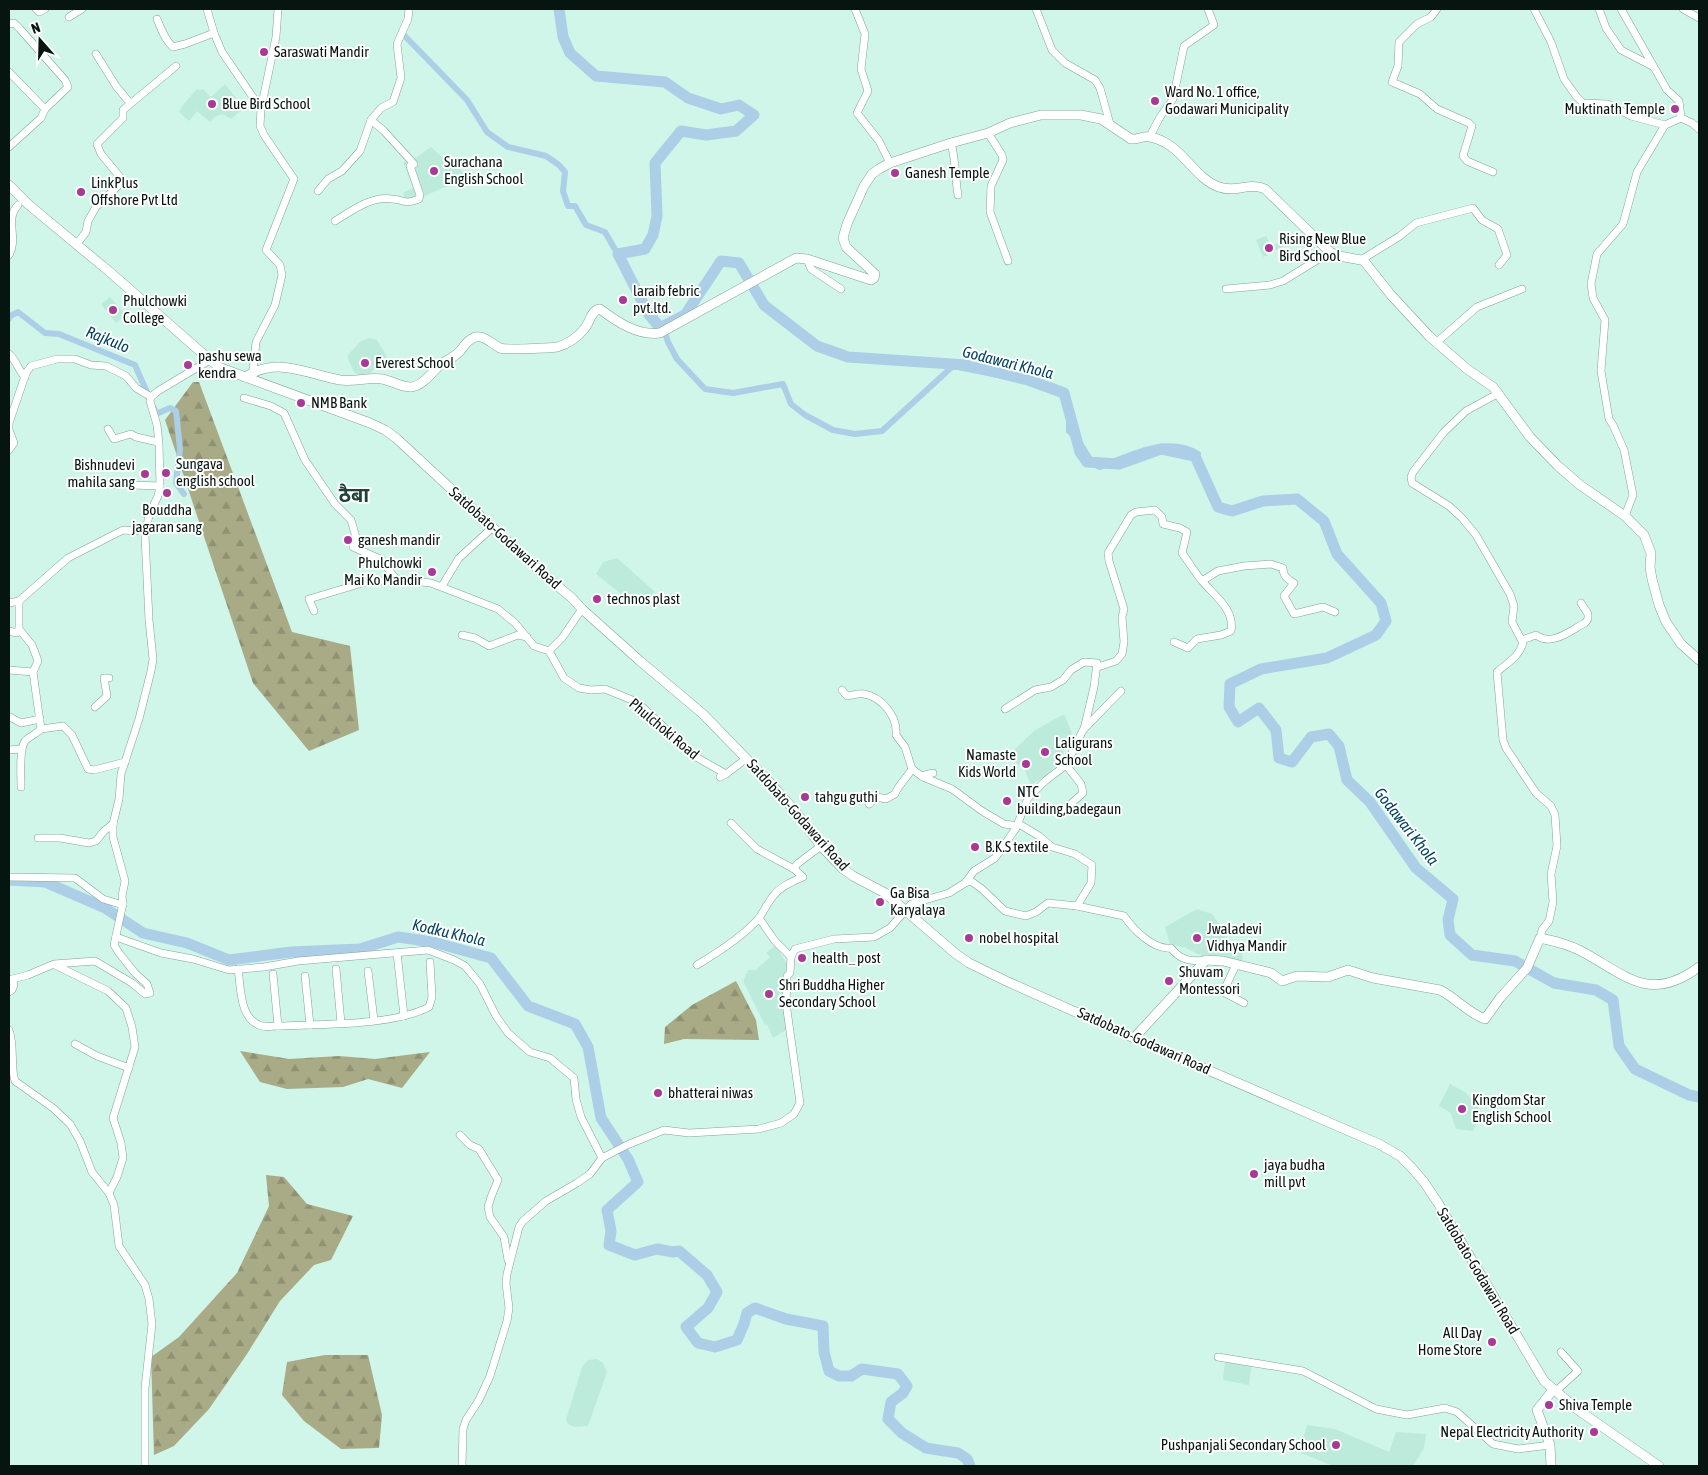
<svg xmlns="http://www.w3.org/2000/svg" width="1708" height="1475" viewBox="0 0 1708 1475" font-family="'Asap Condensed','Noto Sans Devanagari',sans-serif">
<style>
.built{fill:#bcebdc}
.forest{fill:url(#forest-firs)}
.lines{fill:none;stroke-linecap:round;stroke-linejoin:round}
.canal{stroke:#accfe7;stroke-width:6}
.river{stroke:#accfe7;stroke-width:11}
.street-casing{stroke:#81a499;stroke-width:8}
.secondary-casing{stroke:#81a499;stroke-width:10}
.street{stroke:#fff;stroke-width:7}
.secondary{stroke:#fff;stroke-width:9}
.poi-dot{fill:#a83997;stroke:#fff;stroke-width:2}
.labels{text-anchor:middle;stroke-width:4;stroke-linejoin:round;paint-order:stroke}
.poi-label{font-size:15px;fill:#071511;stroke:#fff;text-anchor:start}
.street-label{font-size:15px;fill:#071511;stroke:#fff}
.water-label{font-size:16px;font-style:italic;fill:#004262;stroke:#fff}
.district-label{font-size:20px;font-weight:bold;fill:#214138;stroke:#fff}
</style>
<defs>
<pattern id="forest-firs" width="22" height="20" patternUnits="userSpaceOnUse" patternTransform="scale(1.25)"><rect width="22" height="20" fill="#a9aa86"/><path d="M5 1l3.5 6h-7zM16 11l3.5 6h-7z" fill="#909173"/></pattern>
</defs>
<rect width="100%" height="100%" fill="#d0f5e9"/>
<!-- built -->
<g class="built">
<path d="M225,84L244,108L231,119L222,114L215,117L210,122L197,111L189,121L179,112L183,105L196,90L203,89L211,97Z"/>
<path d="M431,147L446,161L456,165L468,177L420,198L406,202L403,193L413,188L403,162L414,159Z"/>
<path d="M1266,236L1271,246L1282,242L1284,246L1263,257L1256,240Z"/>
<path d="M110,297L126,315L116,323L101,304Z"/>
<path d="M369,338L377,340L387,357L366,377H361L354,372L347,356L361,341Z"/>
<path d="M617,558L655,592L647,602L635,593L625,597L596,574L603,562Z"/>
<path d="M1064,714L1072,733L1065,744L1062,760L1045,776L1031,785L1025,770L1009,757L1016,748L1034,731Z"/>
<path d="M1197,909L1212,914L1224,931L1227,942L1239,949L1243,957L1240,965L1206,958L1186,948L1170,944L1165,927Z"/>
<path d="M775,946L786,962L789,974V1028L773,1038L767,1024L765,1025L743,981L748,970H756L770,957L766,953Z"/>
<path d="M1450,1084L1465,1092L1477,1105L1482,1113L1473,1131L1456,1129L1451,1113L1439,1106Z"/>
<path d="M597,1359L603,1363L607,1372L588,1426L574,1427L568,1424L566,1420L582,1367L588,1360Z"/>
<path d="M1225,1361L1252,1363L1249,1385L1223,1380Z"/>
<path d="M1307,1425L1335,1429L1389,1452L1396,1432L1426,1434L1424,1448L1413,1466H1333L1299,1452Z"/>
</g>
<!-- forest -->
<g class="forest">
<path d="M193,382H199L292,632L350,646L359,730L309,751L253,683L165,420Z"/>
<path d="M736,981L756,1020L759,1040L684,1039L664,1044L665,1027L692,1005Z"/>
<path d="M240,1051L289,1059L339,1056L375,1059L430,1052L402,1088L368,1079L343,1087L287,1089L260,1082Z"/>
<path d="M266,1175L284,1177L307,1204L353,1216L331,1260L314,1265L280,1301L247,1354L209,1409L174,1446L154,1455L151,1357L179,1337L237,1273L269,1206Z"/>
<path d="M325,1355H368L382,1415L379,1448L341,1449L304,1421L282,1395L287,1362Z"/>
</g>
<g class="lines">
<!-- canal -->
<g class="canal">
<path d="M402,33L467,100L487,132L508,147L546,156L559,165L565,172L563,191L568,206H575L586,225L605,232L649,309L661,325"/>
<path d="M9,319L10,316L18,312L45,333L59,334L135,365L149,397"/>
<path d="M666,336L668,342L677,359L705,389L733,393L783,384L791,404L805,415L833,430L855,434L882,431L953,366L1053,386L1067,399L1069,409V431L1078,440L1093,464L1100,467C1130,456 1167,435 1198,454"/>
<path d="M154,408L156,414L170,408L176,411L180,449L176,483L184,494"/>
</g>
<!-- river -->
<g class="river">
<path d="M559,9L563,37L570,53L596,76L665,82L688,98L721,109L739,105L754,115L736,131L706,135L681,131L655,163L657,216L653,235L645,249L618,254L648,313L660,328L685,315L721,261L739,263L764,305L817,346L848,357L966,365L1028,380L1064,393L1080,452L1087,462L1119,464L1161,449L1195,456L1218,507L1232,511L1263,501L1297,499L1324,521L1337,554L1381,603L1386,621L1376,635L1327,658L1261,669L1230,684L1229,707L1238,722L1259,708L1276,730L1279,758L1292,762L1311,737L1329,734L1339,746L1347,780L1370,802L1416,868L1453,899L1448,920L1450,935L1472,955L1515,961L1554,983L1596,990L1613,1000L1619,1046L1635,1069L1689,1095L1699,1097"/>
<path d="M9,880L45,882L105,908L143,933L187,943L229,960L291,952L360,949L398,937L433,942L491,958L528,1006L575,1024L588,1047L601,1118L628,1159L638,1182L607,1210L611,1231L609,1245L635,1255L657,1249L673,1252L679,1251L707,1275L717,1292L708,1308L686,1327L698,1343L715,1347L737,1340L744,1324L747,1313L755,1308L786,1319L823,1326L824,1352L829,1371L839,1376H851L862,1369L898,1374L907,1386L903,1393L891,1402L888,1419L902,1433L926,1448L958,1453L967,1459L970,1466"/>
</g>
<!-- street casing -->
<g class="street-casing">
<g id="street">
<path d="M36,9L39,12L45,9"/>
<path d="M207,9L214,33L222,52L261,109L260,126L264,135L294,179L266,250L280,265L282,275L275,305L256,342L253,371"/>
<path d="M855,9L865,34L861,69L868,91L857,113L879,141L890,163"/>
<path d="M1036,9L1052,50L1065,63L1095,80L1100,88L1110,124"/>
<path d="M1437,9L1431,17L1417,24L1399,42L1398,66L1392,82L1420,94L1437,109L1469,123L1472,126L1463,156L1467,161L1493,172"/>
<path d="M1534,9L1551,42L1564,79L1576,96L1583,103L1608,104L1631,116L1665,125"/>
<path d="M1599,9L1606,28L1621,50L1652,66"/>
<path d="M1621,9L1667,90L1679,101L1681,118L1665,125L1637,172L1623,224L1597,254L1591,284L1593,298L1605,320L1601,371L1609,419L1613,425L1624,450L1633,495L1625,516"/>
<path d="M1683,9L1699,18"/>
<path d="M69,17L82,9"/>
<path d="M157,19C161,29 165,40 173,47L185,44L214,33"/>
<path d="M9,24L14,23L20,29L65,80L68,87L45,109L41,118L9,147"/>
<path d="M96,54L116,86L130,103"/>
<path d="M9,72L45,109"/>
<path d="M261,109L276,37L278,9"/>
<path d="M1681,118L1692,123L1699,129"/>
<path d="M988,133L1002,155L1003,160L991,186L990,212L1008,261"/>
<path d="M1150,136L1160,117L1173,99L1184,46L1214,25L1208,9"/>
<path d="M951,143C956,160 955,178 958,195"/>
<path d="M318,191L328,179L342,171L360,151L371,120L381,108L393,102L401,78L397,44L408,19L409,9"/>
<path d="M335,221C353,210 371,196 392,199C407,200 402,205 419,199L420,195L410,166L414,164L384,131L371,120"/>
<path d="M76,245L86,232L88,221L96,207L119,185L120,177L101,154L97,144L123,118V110L176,66"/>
<path d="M9,255C19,238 4,220 18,205"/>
<path d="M807,259L811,269L841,289"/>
<path d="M1361,260L1400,236L1416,223L1473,208L1482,220L1498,229L1507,255L1499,265"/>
<path d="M1226,289L1270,285L1283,281L1330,252"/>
<path d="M1437,342L1477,307L1522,289"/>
<path d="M9,354C17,361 18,370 25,377"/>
<path d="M1499,393L1466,411L1444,432L1413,472L1411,477L1412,483L1449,506L1462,518L1476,535L1510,594L1514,606L1512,622L1523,643C1519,657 1507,663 1497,672L1503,740L1506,748L1536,793L1551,806L1555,815L1557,846L1551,874L1553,902L1549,921L1542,930L1540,938"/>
<path d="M244,398L271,406L284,413L305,460L335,504L351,520L356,537L353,547L382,560L394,577L399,580L431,583L498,609L515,623L534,646L549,651L564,678L579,688L591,690L605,689L637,702L696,757L726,774"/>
<path d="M108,429L114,439L131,434L136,437L158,442"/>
<path d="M9,450L14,443L9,430V423L26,373L31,366L57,359H75L91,365L106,366L126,376L136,388L151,397"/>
<path d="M106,484L160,486"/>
<path d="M1202,581L1218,571L1244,566L1271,564L1283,568C1283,576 1287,579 1294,583L1284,596L1294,614L1323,607L1335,612"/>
<path d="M442,586L459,558L493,527"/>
<path d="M9,603L19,601"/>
<path d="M314,611L309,599L366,582H378L394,577"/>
<path d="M9,631L17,633L19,629"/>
<path d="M462,635L475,638L489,646L518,635L527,637"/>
<path d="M1522,640L1536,635C1552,647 1571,630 1585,623L1588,619V614L1581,603"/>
<path d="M549,651L562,638L582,609"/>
<path d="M1098,667L1116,661L1122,654L1124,642L1122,617L1124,609L1109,561L1108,553L1131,515L1136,512L1155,510L1162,517L1163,524L1180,528L1187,532L1182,553C1189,562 1195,573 1203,582C1215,596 1235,610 1231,631L1221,635L1197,639L1188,648L1174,642"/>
<path d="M9,670L33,672"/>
<path d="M842,690L847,696C853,695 859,693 864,694C882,697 898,717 896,735L905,747L912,769L923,777L952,789L982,811L1004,824L1012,825L1016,828"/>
<path d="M95,707L107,696L104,678H109"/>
<path d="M1005,709L1035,690L1051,687L1063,680L1071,670L1084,662L1097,663L1094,687L1084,729"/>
<path d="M10,717L21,723L40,719"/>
<path d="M9,750L21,749"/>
<path d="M125,762L94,770L88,769L72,735L63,726L41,729L33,672L38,661L32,645L19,629V601L68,558L123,530L136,531L146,528"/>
<path d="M720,777L726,774L747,758"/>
<path d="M923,777L925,775L933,773"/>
<path d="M21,787C21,776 19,749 25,741C29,737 36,734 41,729"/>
<path d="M869,804L877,797L886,799L895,794C897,787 908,776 912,769"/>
<path d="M1064,810L1083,793L1081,784L1066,765"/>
<path d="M38,838H60L89,843L96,841L104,831L113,824"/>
<path d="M794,869L797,864L821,846"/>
<path d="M9,877L75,878L103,899L123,905"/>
<path d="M965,883L971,881L982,889L1005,911L1026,916L1036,912L1048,903L1077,906L1091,883L1092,865L1075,854L1052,847L1039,836L1019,824L1017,825"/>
<path d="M1077,906L1124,916C1133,929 1153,950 1171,948C1180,960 1191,962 1206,960"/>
<path d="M759,918L775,941L791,957"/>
<path d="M116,937L161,953L193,959L229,970L264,967L298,961L428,950L454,960L465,966L480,984L496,1016L508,1033L530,1052L550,1058L574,1078L576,1099L581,1117L602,1158"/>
<path d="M397,953L404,1016"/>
<path d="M55,965L108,991L126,1008L132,1027L135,1047L113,1118L121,1143L123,1158L117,1177L109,1193"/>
<path d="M697,965C717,953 744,936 759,918C764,911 768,902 774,895C781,886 793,881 803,877L794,869L757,849L731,823"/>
<path d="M1236,965L1223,992L1244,1003"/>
<path d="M238,969C241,987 239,1020 262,1026C266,1027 273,1026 278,1026C321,1024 392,1026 429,1007L432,997L430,962"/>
<path d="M336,969L341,1023"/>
<path d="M368,971L374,1020"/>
<path d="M273,974L278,1026"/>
<path d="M305,976L310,1025"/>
<path d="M9,980L28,975L54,964L95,961L132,983L145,994L150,993L147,984L135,973L119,953L114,945L123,903L122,896L125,881L113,837V824L119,799L121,774L139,719L151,671L153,659L149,620L145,536L149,515L158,496L160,486L159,444L157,425L150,401L151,397L158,391L210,360"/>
<path d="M9,992L12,990L14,985L12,979"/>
<path d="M9,1030C15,1047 10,1065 15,1081L53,1108L70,1124L80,1141L92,1172L109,1193L114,1205L119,1246L145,1285L149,1299L152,1324L145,1388V1466"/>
<path d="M75,1044L97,1056L129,1068"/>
<path d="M460,1135L470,1145L479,1149L498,1180L491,1197L488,1207L490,1217L504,1237L508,1260"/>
<path d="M1218,1357L1303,1371L1376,1409L1407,1415L1445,1408L1457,1412L1493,1444L1518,1449L1550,1445"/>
<path d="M1556,1391L1578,1371L1561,1352"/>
<path d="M462,1466L463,1429L466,1420L479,1400L490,1376L507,1321L509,1308L506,1283L507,1274L519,1227L523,1221L546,1201L577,1183L590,1174L602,1158L627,1145L664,1130L689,1133L759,1129L781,1123L794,1114L800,1103L786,1003L787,976L790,973L791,957L795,949L834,939L874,937L890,928L911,904L949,893L965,883L974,871L995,858L1016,828L1028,798L1045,781L1066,765L1083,730L1121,691"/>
</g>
</g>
<!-- secondary casing -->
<g class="secondary-casing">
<g id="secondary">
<path d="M9,185L29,205L111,273L210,360L221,368L370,423L385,430L396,438L543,574L572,598L582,609L640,661L703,714L772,785L796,812L821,846L843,869L853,876L885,893L956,954L969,963L1006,981L1134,1038L1379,1144L1400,1156L1411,1167L1424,1182L1438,1203L1544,1381L1578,1410L1659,1466"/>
<path d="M245,377C278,356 307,374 340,380C354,382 369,377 382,379C392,381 401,387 411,387C423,386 433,371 441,364C447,360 455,357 460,351C463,348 466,342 470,340C481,331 490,343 500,348C505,350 550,348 557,347C568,344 578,337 585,328C590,322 591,310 600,309C617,322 638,336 660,333L796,258L807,259L871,280L874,278L875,274L846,247L843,238L847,224L864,186L872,174L879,169L890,163L951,143L988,133L1010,123L1041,115H1081L1101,119L1131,139C1138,140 1144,135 1150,137C1182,143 1193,178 1219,187C1235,193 1250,182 1265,189L1330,252L1339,256L1361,260L1364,261L1391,295L1429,336L1467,369L1493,387L1530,437L1557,465L1580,485L1625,516L1644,535L1651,553L1650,567L1652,579L1659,605L1666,622L1681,644L1699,660"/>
<path d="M1134,1038L1206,960L1223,961L1271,973L1282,981L1297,976L1328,977L1348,970L1373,978L1440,990C1456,998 1468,1013 1485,1019L1500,998L1527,968L1540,938C1554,941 1568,944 1581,951C1626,975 1649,1004 1699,967"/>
<path d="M1551,1466L1550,1445L1537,1410L1553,1390"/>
</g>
</g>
<!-- street -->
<use href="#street" class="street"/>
<!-- secondary -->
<use href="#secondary" class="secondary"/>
</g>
<!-- markers -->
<g class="poi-dot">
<circle cx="264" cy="52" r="5"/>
<circle cx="1155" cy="101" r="5"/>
<circle cx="212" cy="104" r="5"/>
<circle cx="1675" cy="109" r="5"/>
<circle cx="434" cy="171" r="5"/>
<circle cx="895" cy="173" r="5"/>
<circle cx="81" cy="192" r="5"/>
<circle cx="1269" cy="248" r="5"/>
<circle cx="623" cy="300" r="5"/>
<circle cx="113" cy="310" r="5"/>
<circle cx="365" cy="363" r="5"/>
<circle cx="188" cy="365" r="5"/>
<circle cx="301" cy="403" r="5"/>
<circle cx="166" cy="473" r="5"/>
<circle cx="145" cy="474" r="5"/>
<circle cx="167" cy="493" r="5"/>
<circle cx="348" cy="540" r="5"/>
<circle cx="432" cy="572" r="5"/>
<circle cx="597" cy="599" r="5"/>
<circle cx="1045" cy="752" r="5"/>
<circle cx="1026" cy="764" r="5"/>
<circle cx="805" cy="797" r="5"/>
<circle cx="1007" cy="801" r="5"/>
<circle cx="975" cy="847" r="5"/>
<circle cx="880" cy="902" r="5"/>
<circle cx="969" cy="938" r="5"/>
<circle cx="1197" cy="938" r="5"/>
<circle cx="802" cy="958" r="5"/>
<circle cx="1169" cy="981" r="5"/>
<circle cx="769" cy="994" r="5"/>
<circle cx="658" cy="1093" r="5"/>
<circle cx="1462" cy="1109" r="5"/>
<circle cx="1254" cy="1174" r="5"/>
<circle cx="1492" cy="1342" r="5"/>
<circle cx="1549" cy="1405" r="5"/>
<circle cx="1594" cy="1432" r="5"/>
<circle cx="1336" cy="1445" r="5"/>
</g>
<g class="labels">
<!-- poi labels -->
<g class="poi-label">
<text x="274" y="57">Saraswati Mandir</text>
<text x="1165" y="97">Ward No. 1 office,<tspan x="1165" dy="17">Godawari Municipality</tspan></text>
<text x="222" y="109">Blue Bird School</text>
<text x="1665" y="114" text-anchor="end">Muktinath Temple</text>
<text x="444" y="167">Surachana<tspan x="444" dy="17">English School</tspan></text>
<text x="905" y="178">Ganesh Temple</text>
<text x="91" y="188">LinkPlus<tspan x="91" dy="17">Offshore Pvt Ltd</tspan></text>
<text x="1279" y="244">Rising New Blue<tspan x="1279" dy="17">Bird School</tspan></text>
<text x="633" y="296">laraib febric<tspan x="633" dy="17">pvt.ltd.</tspan></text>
<text x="123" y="306">Phulchowki<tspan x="123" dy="17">College</tspan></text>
<text x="198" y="361">pashu sewa<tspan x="198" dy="17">kendra</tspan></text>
<text x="375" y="368">Everest School</text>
<text x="311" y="408">NMB Bank</text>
<text x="176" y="469">Sungava<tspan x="176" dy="17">english school</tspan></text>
<text x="135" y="470" text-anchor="end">Bishnudevi<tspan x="135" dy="17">mahila sang</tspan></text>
<text x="167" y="515" text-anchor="middle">Bouddha<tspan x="167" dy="17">jagaran sang</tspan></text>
<text x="358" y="545">ganesh mandir</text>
<text x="422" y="568" text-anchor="end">Phulchowki<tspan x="422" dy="17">Mai Ko Mandir</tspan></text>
<text x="607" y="604">technos plast</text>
<text x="1055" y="748">Laligurans<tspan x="1055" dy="17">School</tspan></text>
<text x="1016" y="760" text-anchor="end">Namaste<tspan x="1016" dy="17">Kids World</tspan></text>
<text x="1017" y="797">NTC<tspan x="1017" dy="17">building,badegaun</tspan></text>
<text x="815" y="802">tahgu guthi</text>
<text x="985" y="852">B.K.S textile</text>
<text x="890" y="898">Ga Bisa<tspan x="890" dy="17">Karyalaya</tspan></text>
<text x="1207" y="934">Jwaladevi<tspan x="1207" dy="17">Vidhya Mandir</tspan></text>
<text x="979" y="943">nobel hospital</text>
<text x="812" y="963">health_ post</text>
<text x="1179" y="977">Shuvam<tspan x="1179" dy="17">Montessori</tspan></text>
<text x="779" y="990">Shri Buddha Higher<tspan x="779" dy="17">Secondary School</tspan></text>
<text x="668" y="1098">bhatterai niwas</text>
<text x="1472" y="1105">Kingdom Star<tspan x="1472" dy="17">English School</tspan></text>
<text x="1264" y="1170">jaya budha<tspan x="1264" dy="17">mill pvt</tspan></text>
<text x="1482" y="1338" text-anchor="end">All Day<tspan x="1482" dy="17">Home Store</tspan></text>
<text x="1559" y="1410">Shiva Temple</text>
<text x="1584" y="1437" text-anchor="end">Nepal Electricity Authority</text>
<text x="1326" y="1450" text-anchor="end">Pushpanjali Secondary School</text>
</g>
<!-- street labels -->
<g class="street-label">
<text transform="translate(505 538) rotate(42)" y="5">Satdobato-Godawari Road</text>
<text transform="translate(664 729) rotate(40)" y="5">Phulchoki Road</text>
<text transform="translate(798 815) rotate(48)" y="5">Satdobato-Godawari Road</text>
<text transform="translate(1144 1041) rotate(24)" y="5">Satdobato-Godawari Road</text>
<text transform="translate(1478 1271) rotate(59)" y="5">Satdobato-Godawari Road</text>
</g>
<!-- water labels -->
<g class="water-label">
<text transform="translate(108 339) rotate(22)" y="6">Rajkulo</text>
<text transform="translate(1008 362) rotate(14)" y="6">Godawari Khola</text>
<text transform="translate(1407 826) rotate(52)" y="6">Godawari Khola</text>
<text transform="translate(449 932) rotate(13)" y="6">Kodku Khola</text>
</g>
<!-- district labels -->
<g class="district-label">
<text x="354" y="502">ठैबा</text>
</g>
</g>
<!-- border -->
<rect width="1708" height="1475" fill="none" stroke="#071511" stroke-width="20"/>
<!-- north arrow -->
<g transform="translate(40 40) rotate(340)" stroke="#ffffff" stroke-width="4" paint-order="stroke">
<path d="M0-4L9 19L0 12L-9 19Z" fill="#071511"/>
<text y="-8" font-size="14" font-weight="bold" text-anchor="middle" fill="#071511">N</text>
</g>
</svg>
